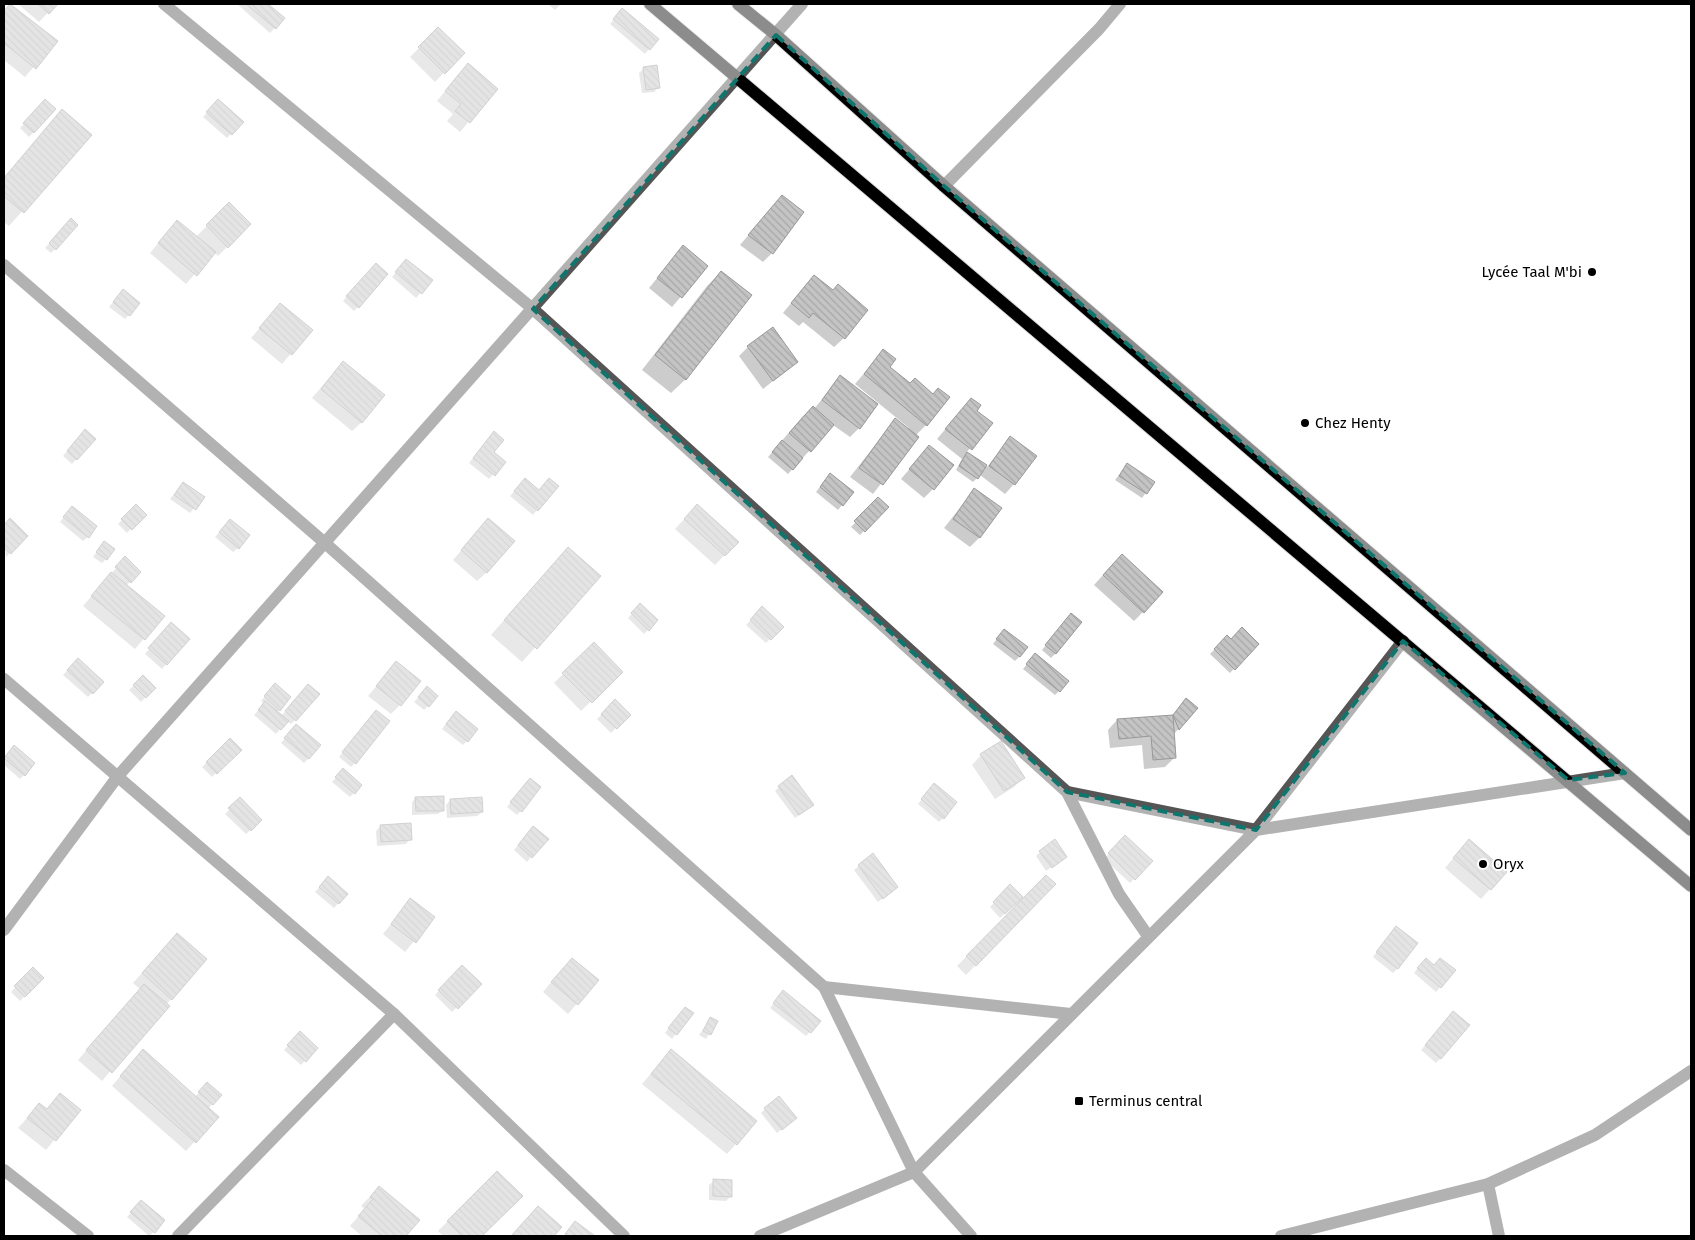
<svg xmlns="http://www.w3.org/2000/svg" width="1695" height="1240" viewBox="0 0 1695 1240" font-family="'Fira Sans',sans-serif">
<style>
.shadow{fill:#0003}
.building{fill:url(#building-back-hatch);stroke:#999}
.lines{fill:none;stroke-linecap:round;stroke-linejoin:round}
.major-casing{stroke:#dbdbdb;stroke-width:14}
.minor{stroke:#555;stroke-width:12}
.major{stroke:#000;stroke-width:12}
.marked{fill:none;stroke:#0f766e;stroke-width:4;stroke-dasharray:10 6;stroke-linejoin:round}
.poi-dot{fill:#000;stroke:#fff;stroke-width:2}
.labels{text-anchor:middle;stroke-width:4;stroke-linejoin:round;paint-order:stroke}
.poi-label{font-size:15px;fill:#000;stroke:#fff;text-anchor:start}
</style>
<defs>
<pattern id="building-back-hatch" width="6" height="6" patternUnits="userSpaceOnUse" patternTransform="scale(1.25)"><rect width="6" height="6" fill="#c4c4c4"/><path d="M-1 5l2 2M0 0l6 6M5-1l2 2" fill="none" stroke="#a7a7a7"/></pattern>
</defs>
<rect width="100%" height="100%" fill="#fff"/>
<!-- shadow -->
<g class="shadow">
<path d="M18,4H56L39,22Z"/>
<path d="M237,4H266L283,19L270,33Z"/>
<path d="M548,4H561L555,10Z"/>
<path d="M11,5L56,41L25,77L4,60V12Z"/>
<path d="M618,14L657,39L645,54L610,24Z"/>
<path d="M438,29L463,53L435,82L410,57Z"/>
<path d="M644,68L659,87L654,92L642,93L639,73Z"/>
<path d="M459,74L496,89L460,132L447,121L453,114L437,101Z"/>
<path d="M218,101L242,122L227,138L203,117Z"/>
<path d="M41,105L54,110L29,137L20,128Z"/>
<path d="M62,111L90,135L9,226L4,222V177Z"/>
<path d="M229,203L250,224L218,256L214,252L186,284L150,253L177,221L196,237Z"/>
<path d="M773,206L772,253L763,262L740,245Z"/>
<path d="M66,224L55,249L51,253L45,248Z"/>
<path d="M683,247L707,266L672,307L649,288Z"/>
<path d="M402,265L431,281L416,298L392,277Z"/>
<path d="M371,269L358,307L354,311L343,301Z"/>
<path d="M721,272L686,379L671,393L642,370L707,286Z"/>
<path d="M805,286L844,338L834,347L803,322L799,326L783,313Z"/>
<path d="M119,295L129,315L125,319L109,307Z"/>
<path d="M280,305L311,330L282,364L251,338Z"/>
<path d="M748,347L797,362L763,389L739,356Z"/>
<path d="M883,351L888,367L926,425L915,436L917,437L873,494L850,477L895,420L907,429L909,428L855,384Z"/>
<path d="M343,362L362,422L352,431L312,398Z"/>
<path d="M840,377L859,428L850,437L833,425L788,474L768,457L803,416L813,407L814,409Z"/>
<path d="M971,399L975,411L991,423L966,453L987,467L1011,438L1014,484L1005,494L980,475L973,482L956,470L962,459L937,439Z"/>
<path d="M81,435L94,439L72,464L63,456Z"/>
<path d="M490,437L492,452L504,462L489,479L469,463Z"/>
<path d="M929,446L933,489L924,498L901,479Z"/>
<path d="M1127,465L1154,482L1142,498L1115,480Z"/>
<path d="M826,479L842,505L838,510L816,492Z"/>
<path d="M183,483L203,497L190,513L170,499Z"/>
<path d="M521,484L539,491L557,486L533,515L510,496Z"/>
<path d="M974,490L979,538L970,547L944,528Z"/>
<path d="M878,499L887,507L860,535L851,527Z"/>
<path d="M136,506L145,515L127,533L118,524Z"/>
<path d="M68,512L88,537L83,541L60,522Z"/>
<path d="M688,515L737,542L715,565L675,529Z"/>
<path d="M10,520L26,536L6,557L4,527Z"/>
<path d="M488,520L487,572L477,581L453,560Z"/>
<path d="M226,525L238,548L233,552L215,537Z"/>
<path d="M100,547L106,559L102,563L93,557Z"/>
<path d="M125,558L140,572L126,586L163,616L135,649L83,606Z"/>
<path d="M554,563L599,576L522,662L491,635Z"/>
<path d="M1112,565L1143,612L1134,621L1094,585Z"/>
<path d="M640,605L657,620L644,634L628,618Z"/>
<path d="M762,608L782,627L766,643L746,625Z"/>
<path d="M1071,614L1056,653L1051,658L1042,650Z"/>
<path d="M167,628L188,639L162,669L145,654Z"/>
<path d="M1000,635L1020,656L1015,661L993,644Z"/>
<path d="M1227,637L1231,641L1257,644L1230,673L1210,654Z"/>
<path d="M594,644L621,672L581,711L554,683Z"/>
<path d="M78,659L103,682L88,697L63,675Z"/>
<path d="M1031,659L1059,691L1055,695L1023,669Z"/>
<path d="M396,663L400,705L391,714L368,696Z"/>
<path d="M143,677L154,688L141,702L129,690Z"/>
<path d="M427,688L428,706L424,710L414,702Z"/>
<path d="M271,689L279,710L277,712L281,716L304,690L295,720L291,724L287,721L276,734L254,715L264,704L261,701Z"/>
<path d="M615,701L629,715L611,733L597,719Z"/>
<path d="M1182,704L1196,708L1175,733L1173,729L1175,757L1165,767L1144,769L1142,745L1110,748L1108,730L1117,720L1172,716Z"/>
<path d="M372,716L355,763L351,767L339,757Z"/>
<path d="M451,717L467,741L463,745L442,729Z"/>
<path d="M292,730L309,758L304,763L281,743Z"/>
<path d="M230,740L240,750L212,777L202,767Z"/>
<path d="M14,746L24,775L20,779L4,765V758Z"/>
<path d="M981,755L1023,778L1014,787L995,799L972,765Z"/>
<path d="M339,774L354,793L350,797L332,782Z"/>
<path d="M526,784L521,811L517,815L507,807Z"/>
<path d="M779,787L808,809L795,818L775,791Z"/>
<path d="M930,789L943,818L939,822L918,804Z"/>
<path d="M416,798L443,810L438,814L412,815V802Z"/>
<path d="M240,799L261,820L246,834L225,814Z"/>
<path d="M450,800L482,812L477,816L447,818L446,805Z"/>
<path d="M410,824V839L406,844L377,846L376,831L380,827Z"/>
<path d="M529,832L531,857L527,862L514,850Z"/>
<path d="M1125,837L1151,861L1130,883L1104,859Z"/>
<path d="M1460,850L1490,889L1481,899L1445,868Z"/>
<path d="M1040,852L1063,859L1046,871L1036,856Z"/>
<path d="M873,855L892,891L878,902L854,870Z"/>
<path d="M1046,876L1054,884L966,975L957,966Z"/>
<path d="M328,878L346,894L334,908L315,892Z"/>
<path d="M1010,886L1021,897L1000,918L990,907Z"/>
<path d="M410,900L434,917L405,952L383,934Z"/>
<path d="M1392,932L1398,968L1393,973L1373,957Z"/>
<path d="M168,944L171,999L102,1081L78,1060L140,989L133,983Z"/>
<path d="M1421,964L1434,967L1454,971L1436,992L1414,973Z"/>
<path d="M462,967L480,985L452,1012L435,995Z"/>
<path d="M563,968L597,980L568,1014L543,992Z"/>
<path d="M33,969L42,978L20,1001L11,992Z"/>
<path d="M779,996L810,1032L806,1036L770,1008Z"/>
<path d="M681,1012L692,1013L672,1039L665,1033Z"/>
<path d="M1449,1017L1440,1059L1436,1063L1421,1050Z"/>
<path d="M710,1019L717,1022L706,1039L699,1035Z"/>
<path d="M300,1033L316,1048L301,1065L284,1050Z"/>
<path d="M671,1050L756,1121L727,1154L642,1084Z"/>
<path d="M134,1060L195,1097L203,1088L220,1095L208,1109L217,1117L186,1151L112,1086Z"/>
<path d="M60,1094L79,1110L46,1150L18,1128L39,1105L46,1110Z"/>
<path d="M765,1109L791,1122L777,1133L761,1113Z"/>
<path d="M497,1172L521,1196L480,1236H443L438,1231Z"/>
<path d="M714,1181L730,1197L726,1201L709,1200V1185Z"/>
<path d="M379,1187L418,1220L404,1236H362L350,1226L365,1209L361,1206Z"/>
<path d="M137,1206L154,1232L149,1236L127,1217Z"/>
</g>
<!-- building -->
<g class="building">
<path d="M10,4L58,41L36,69L4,43V11Z"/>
<path d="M38,4H58L49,14Z"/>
<path d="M246,4H268L285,18L276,29Z"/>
<path d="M622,8L659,39L650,50L613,19Z"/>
<path d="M438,27L465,53L445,74L418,47Z"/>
<path d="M468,63L498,89L470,123L455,111L461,104L445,91Z"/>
<path d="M657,65L660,88L646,90L643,67Z"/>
<path d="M45,99L56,109L34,133L23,123Z"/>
<path d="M218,99L244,122L232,135L206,112Z"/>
<path d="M62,109L92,135L24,213L4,196V178Z"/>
<path d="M782,195L804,212L773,254L748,235Z"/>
<path d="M229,202L251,224L228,248L206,225Z"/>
<path d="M71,218L78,225L56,250L49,243Z"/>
<path d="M177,220L216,252L197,276L158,243Z"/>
<path d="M683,245L708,266L682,298L657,278Z"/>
<path d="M406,259L433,280L422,294L395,272Z"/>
<path d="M376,263L388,274L359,308L346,296Z"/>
<path d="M721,271L752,295L686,380L655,355Z"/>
<path d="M814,275L833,290L838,284L868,310L845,339L813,313L809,318L791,303Z"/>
<path d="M123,289L140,303L130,316L113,302Z"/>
<path d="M280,303L313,330L292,355L259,328Z"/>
<path d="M773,327L798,362L773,381L747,346Z"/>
<path d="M883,349L896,359L890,367L910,383L915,378L933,394L938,388L950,397L927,426L864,374Z"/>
<path d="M343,361L385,395L362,423L321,389Z"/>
<path d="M840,375L878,404L860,429L822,400Z"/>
<path d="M971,398L981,405L977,411L993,423L972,450L945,429Z"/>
<path d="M813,406L834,425L811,452L789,433Z"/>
<path d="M895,418L919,437L883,485L859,468Z"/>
<path d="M85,429L96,439L77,460L67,451Z"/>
<path d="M494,431L504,440L494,452L506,462L495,476L473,458Z"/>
<path d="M1010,436L1037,456L1015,485L989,466Z"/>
<path d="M782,440L803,458L793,470L772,452Z"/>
<path d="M929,445L954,465L934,490L909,469Z"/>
<path d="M967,452L987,465L978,479L959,466Z"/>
<path d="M1127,463L1155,482L1147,494L1119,476Z"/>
<path d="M830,473L854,492L843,506L820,487Z"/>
<path d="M525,478L539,490L549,478L559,486L538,511L514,491Z"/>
<path d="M183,482L205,497L196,510L174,495Z"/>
<path d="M974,488L1002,508L980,538L953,519Z"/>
<path d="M878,497L889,507L865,532L854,521Z"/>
<path d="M136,504L147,515L132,530L121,519Z"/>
<path d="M697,504L739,542L725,556L684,519Z"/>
<path d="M72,506L97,526L89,538L63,517Z"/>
<path d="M10,518L28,536L11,554L4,548V525Z"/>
<path d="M488,518L515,541L487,573L461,550Z"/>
<path d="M230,519L250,535L239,549L219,532Z"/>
<path d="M104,541L115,549L107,560L96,552Z"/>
<path d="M568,547L601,576L537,649L504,620Z"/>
<path d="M1122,554L1163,592L1144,613L1103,575Z"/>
<path d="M125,556L141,572L131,583L115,567Z"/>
<path d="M111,572L165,616L145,640L91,596Z"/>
<path d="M640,603L658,620L649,631L631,613Z"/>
<path d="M762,606L784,627L771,640L750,620Z"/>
<path d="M1071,613L1082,622L1056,654L1045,645Z"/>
<path d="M171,622L190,639L167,665L148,648Z"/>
<path d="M1242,627L1259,644L1235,670L1214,649L1227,635L1231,639Z"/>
<path d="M1004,629L1028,647L1020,657L996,639Z"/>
<path d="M594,642L623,672L592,703L562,673Z"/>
<path d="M1035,653L1069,681L1060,692L1026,664Z"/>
<path d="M78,658L104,682L93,694L67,670Z"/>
<path d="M396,661L421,681L401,706L376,686Z"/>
<path d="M143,675L156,688L146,698L133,685Z"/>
<path d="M275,683L291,697L280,711L264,696Z"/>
<path d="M308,684L320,694L296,721L285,711Z"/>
<path d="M427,686L438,696L429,707L418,697Z"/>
<path d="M1186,698L1198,708L1179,730L1173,715Z"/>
<path d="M615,699L631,715L617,729L601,714Z"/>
<path d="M265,701L289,721L281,730L258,710Z"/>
<path d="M376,710L390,721L356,764L342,752Z"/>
<path d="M456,711L478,729L468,742L446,724Z"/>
<path d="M1173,715L1176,758L1153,760L1151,736L1119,739L1117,719Z"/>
<path d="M296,724L321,745L309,759L284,738Z"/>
<path d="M230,738L242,750L217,774L206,762Z"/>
<path d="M1001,741L1025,778L1004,791L980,754Z"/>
<path d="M14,745L35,763L25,776L4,758Z"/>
<path d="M343,768L362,785L355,794L335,777Z"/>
<path d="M792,775L814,805L799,815L778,786Z"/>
<path d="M530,778L541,787L522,812L510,802Z"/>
<path d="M934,783L957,802L944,819L921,799Z"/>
<path d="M444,796V811H416L415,797Z"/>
<path d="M240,797L262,820L251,831L228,808Z"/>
<path d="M482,797L483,812L451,814L450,799Z"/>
<path d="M411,823L412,840L381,842L380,825Z"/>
<path d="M533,826L549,839L532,858L518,845Z"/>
<path d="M1125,835L1153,861L1135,880L1108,853Z"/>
<path d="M1055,839L1067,857L1052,868L1039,851Z"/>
<path d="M1469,839L1507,872L1491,890L1453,858Z"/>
<path d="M873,853L898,887L883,899L858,865Z"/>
<path d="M1046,875L1056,884L976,966L966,956Z"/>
<path d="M328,876L348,894L339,904L319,887Z"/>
<path d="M1010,884L1023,897L1005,914L993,902Z"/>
<path d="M410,898L435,917L416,943L391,924Z"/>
<path d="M1396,926L1418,943L1398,969L1376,952Z"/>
<path d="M177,933L207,959L172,1000L142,973Z"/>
<path d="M572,958L599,980L578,1005L551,982Z"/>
<path d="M1426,958L1434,965L1440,958L1456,970L1441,988L1417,968Z"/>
<path d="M462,965L482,984L458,1009L438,990Z"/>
<path d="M33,967L44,978L25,997L14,986Z"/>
<path d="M144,984L170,1006L112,1073L86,1050Z"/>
<path d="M783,990L821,1021L811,1033L773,1003Z"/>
<path d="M685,1007L694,1013L677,1035L668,1028Z"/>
<path d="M1453,1011L1470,1025L1441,1059L1425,1045Z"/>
<path d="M710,1017L718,1021L711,1035L703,1031Z"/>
<path d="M300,1031L318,1048L306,1062L287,1045Z"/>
<path d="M143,1049L219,1117L196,1143L120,1076Z"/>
<path d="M671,1049L757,1121L737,1145L651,1074Z"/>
<path d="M207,1082L222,1095L213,1105L198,1092Z"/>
<path d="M60,1093L81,1110L56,1141L27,1118L39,1103L47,1109Z"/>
<path d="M779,1096L797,1118L782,1130L764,1108Z"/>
<path d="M497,1171L523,1196L482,1236H462L447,1221Z"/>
<path d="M713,1179L732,1180V1197L713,1196Z"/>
<path d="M379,1186L420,1220L406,1236H382L358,1216L373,1199L370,1197Z"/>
<path d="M141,1200L165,1220L155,1233L130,1212Z"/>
<path d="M538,1206L562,1227L554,1236H511Z"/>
<path d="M575,1221L595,1236H568L565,1234Z"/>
</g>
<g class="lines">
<!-- major casing -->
<g class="major-casing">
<g id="major">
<path d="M650,4L1691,886"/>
<path d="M738,4L776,35L944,186L1691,830"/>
</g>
</g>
<!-- minor -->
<g class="minor">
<path d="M164,4L533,309L1067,792L1119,894L1148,936"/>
<path d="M944,186L1099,29L1120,4"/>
<path d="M4,265L325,543L824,987L914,1172L971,1236"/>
<path d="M4,679L394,1014L624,1236"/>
<path d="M1067,792L1256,830L1403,641"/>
<path d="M4,930L118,776L802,4"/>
<path d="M824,987L1071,1014"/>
<path d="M4,1170L88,1236"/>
<path d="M1488,1184L1499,1236"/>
<path d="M178,1236L394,1014"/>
<path d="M760,1236L914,1172L1256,830L1625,773"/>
<path d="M1281,1236L1488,1184L1595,1135L1691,1071"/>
</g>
<!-- major -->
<use href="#major" class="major"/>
</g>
<!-- marked area -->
<path d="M0 0H1695V1240H0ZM776,35L944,186L1625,773L1568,780L1403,641L1256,830L1067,792L533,309Z" fill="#fff" fill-opacity=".55" fill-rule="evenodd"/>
<path class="marked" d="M776,35L944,186L1625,773L1568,780L1403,641L1256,830L1067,792L533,309Z"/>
<!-- markers -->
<g class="poi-dot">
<circle cx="1592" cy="272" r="5"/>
<circle cx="1305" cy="423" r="5"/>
<circle cx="1483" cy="864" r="5"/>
<rect x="1074" y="1096" width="10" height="10" rx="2.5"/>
</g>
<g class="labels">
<!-- poi labels -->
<g class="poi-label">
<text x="1582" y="277" text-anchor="end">Lycée Taal M'bi</text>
<text x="1315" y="428">Chez Henty</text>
<text x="1493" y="869">Oryx</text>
<text x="1089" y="1106">Terminus central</text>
</g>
</g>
<!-- border -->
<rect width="1695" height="1240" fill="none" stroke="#000000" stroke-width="10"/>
</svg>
